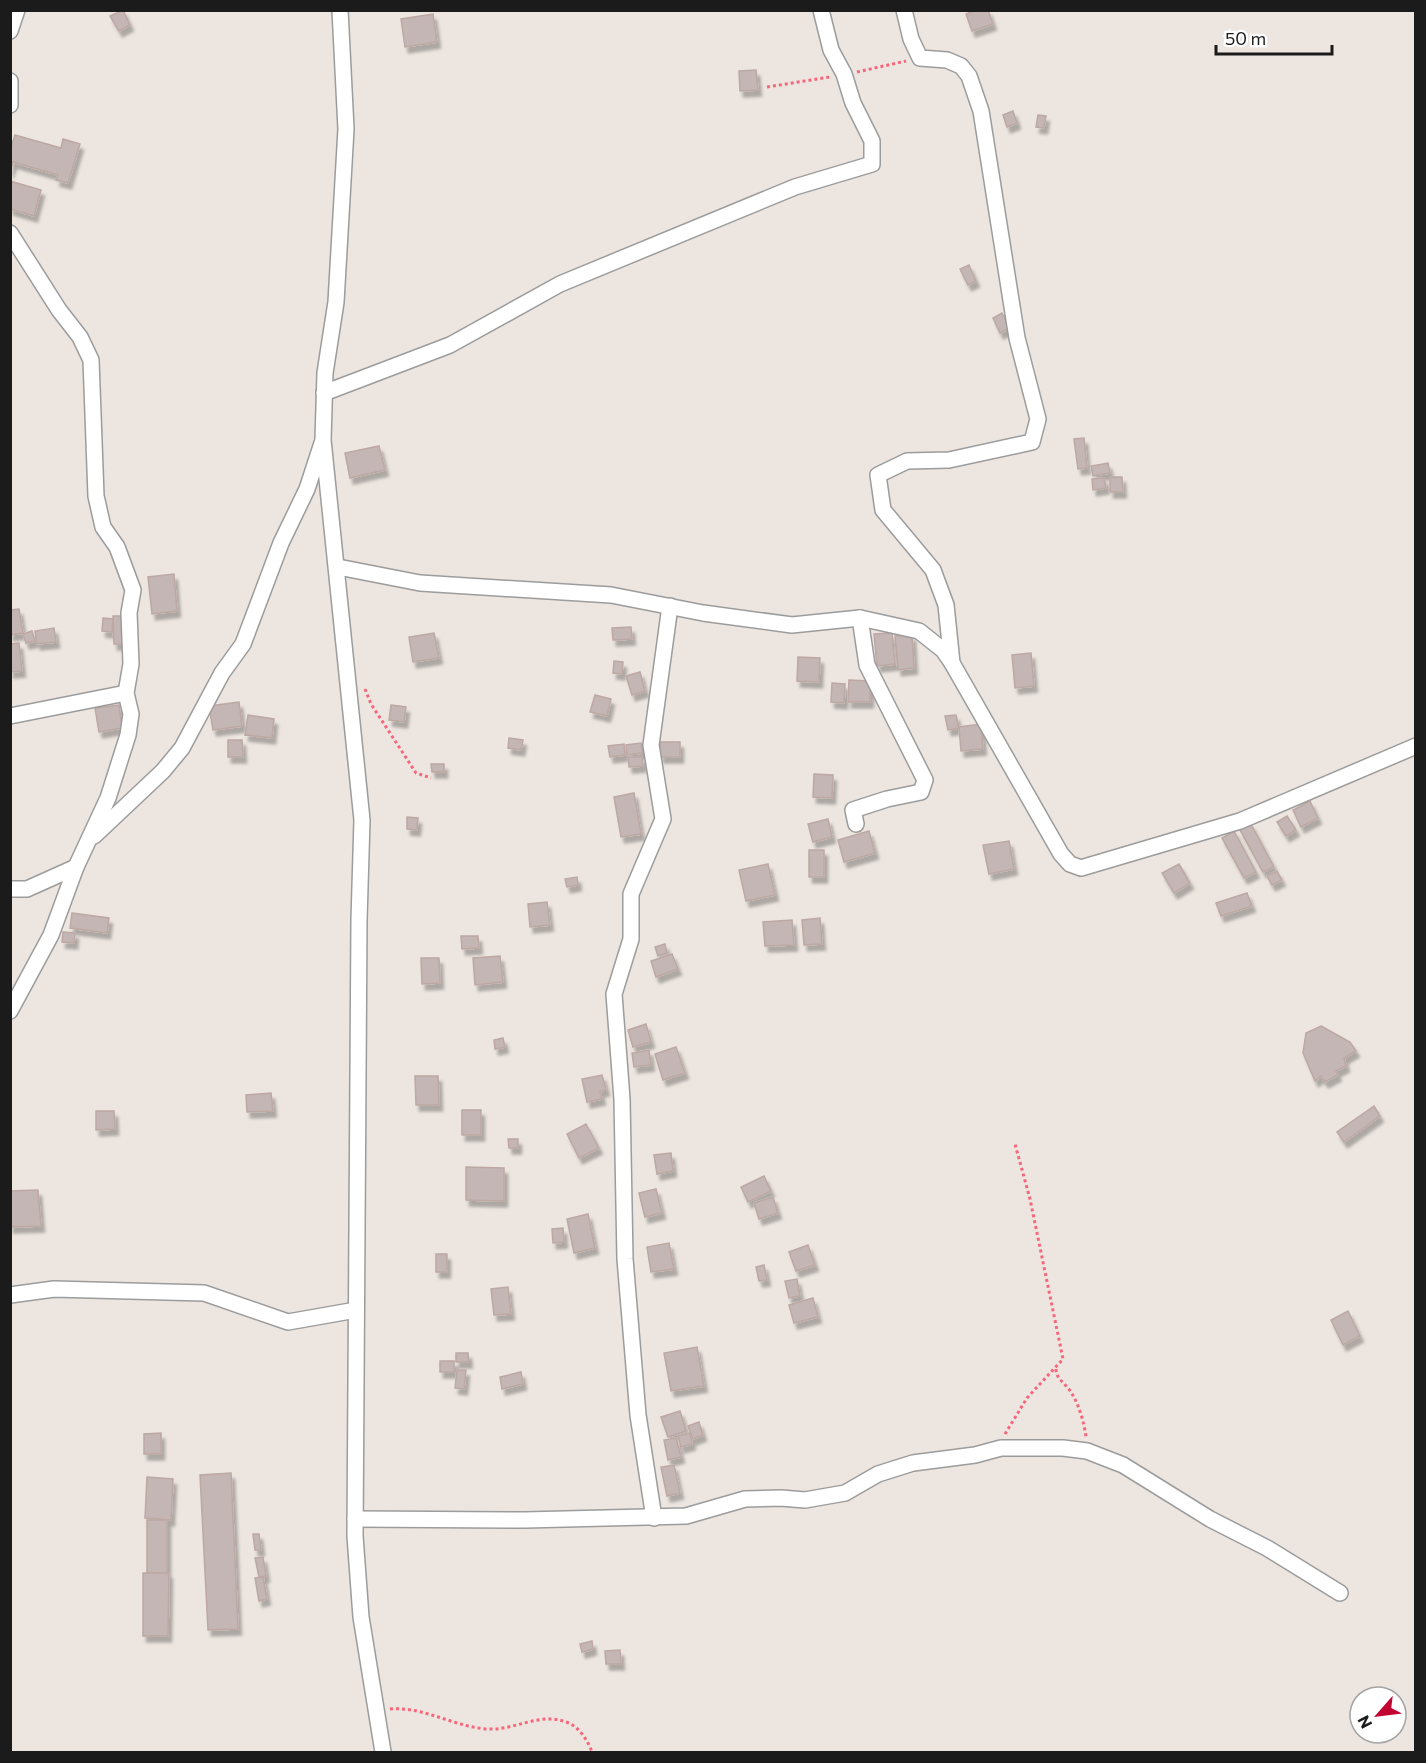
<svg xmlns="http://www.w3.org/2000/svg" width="1426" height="1763" viewBox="0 0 1426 1763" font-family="Commissioner,sans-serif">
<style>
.building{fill:#c3b6b4;stroke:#bda8a3;stroke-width:1.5;filter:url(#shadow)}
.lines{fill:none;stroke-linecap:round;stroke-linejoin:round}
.minor-casing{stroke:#9c9c9c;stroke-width:18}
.path{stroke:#f6677b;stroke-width:3;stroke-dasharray:3 3;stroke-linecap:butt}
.minor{stroke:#fff;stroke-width:15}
</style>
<defs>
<filter id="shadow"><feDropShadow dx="3.5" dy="6" stdDeviation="1.5" flood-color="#0004"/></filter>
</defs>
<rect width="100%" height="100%" fill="#ece5e0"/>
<!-- building -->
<g class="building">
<path d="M123,10L130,25L119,31L110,16Z"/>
<path d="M976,10H988L993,24L972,31L966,14Z"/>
<path d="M433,14L437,42L405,47L401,19Z"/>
<path d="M756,70L758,90L740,91L739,71Z"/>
<path d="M1013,111L1017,123L1007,127L1003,115Z"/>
<path d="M1038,115L1046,116L1044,128L1036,127Z"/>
<path d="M15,135L61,148L63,139L80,144L68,183L56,180L58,175L13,162L10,172V150Z"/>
<path d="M10,181L41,190L34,216L10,209Z"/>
<path d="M969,265L976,281L968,285L960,269Z"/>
<path d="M1002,313L1010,328L1000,333L993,318Z"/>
<path d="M1084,438L1087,468L1078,469L1074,439Z"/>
<path d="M379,446L385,470L350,478L345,453Z"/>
<path d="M1108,463L1110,473L1093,476L1091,466Z"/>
<path d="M1110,477H1122L1123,492H1110Z"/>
<path d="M1104,478L1106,488L1093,490L1092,479Z"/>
<path d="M174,574L177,611L152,614L148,577Z"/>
<path d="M19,609L23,633L10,635V610Z"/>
<path d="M113,616H124L126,644H114Z"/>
<path d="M103,618L113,619L112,632L102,631Z"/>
<path d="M631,627L632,639L613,640L612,628Z"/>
<path d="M54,628L56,642L37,644L35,631Z"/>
<path d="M32,631L35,641L26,643L23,634Z"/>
<path d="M434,633L439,658L413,662L409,637Z"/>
<path d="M892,633L895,664L877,666L874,634Z"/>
<path d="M912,635L914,668L898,670L895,636Z"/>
<path d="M19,643L22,671L10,672V644Z"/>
<path d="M1031,653L1034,686L1015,688L1012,655Z"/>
<path d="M798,657L820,658L819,682L797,681Z"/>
<path d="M614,661L623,662L622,674L613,673Z"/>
<path d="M640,672L645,691L632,695L626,676Z"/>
<path d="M849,680L870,681V702H848Z"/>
<path d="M832,683L845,684L844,703L831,702Z"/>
<path d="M595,695L611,699L607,716L590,712Z"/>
<path d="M239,702L242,726L213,730L209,706Z"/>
<path d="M119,705L122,728L99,732L95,708Z"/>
<path d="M391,705L406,707L404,722L389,720Z"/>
<path d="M248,715L274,719L272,738L245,735Z"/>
<path d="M956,715L959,728L948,730L945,716Z"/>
<path d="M981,724L983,749L961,751L959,727Z"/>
<path d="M509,738L523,740L521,750L508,748Z"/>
<path d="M228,740H242L243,757H228Z"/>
<rect x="660" y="742" width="20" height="15"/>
<path d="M641,743L643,753L627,755L626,745Z"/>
<path d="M624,744L625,755L610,757L608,746Z"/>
<path d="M628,757H642L643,766L629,767Z"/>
<path d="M431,764H444V772H432Z"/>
<path d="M814,774L833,775L832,798L813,797Z"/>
<path d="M634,793L641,834L621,837L614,797Z"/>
<path d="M1310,801L1318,818L1301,827L1293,810Z"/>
<path d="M1287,816L1296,830L1286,836L1277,822Z"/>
<path d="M407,817L418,818L417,830L407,829Z"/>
<path d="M828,819L832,837L813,842L808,824Z"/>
<path d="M1251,824L1274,867L1263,872L1240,830Z"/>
<path d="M869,831L875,853L844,862L838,840Z"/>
<path d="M1234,831L1256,872L1244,878L1222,838Z"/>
<path d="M1009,841L1014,869L989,874L983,845Z"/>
<rect x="809" y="850" width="15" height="27"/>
<path d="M768,864L775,895L746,901L739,870Z"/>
<path d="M1179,864L1190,883L1174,893L1162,873Z"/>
<path d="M1277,871L1282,880L1272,885L1267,876Z"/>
<path d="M577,877L578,885L567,887L565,879Z"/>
<path d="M1247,893L1252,906L1221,916L1216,903Z"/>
<path d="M547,902L550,925L530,927L528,904Z"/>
<path d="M72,913L109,918L107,933L70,928Z"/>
<path d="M820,918L822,944L804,945L802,920Z"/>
<path d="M792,920L794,945L765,946L763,922Z"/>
<path d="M63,932L75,933L74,943L62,942Z"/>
<path d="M461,936H478L479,948L462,949Z"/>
<path d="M665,944L667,953L658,956L655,947Z"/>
<path d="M672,954L678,969L656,977L651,961Z"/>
<path d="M500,956L503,982L475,985L473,958Z"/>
<path d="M421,958H439L440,983L422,984Z"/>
<path d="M646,1024L651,1042L633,1047L628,1030Z"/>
<path d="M1321,1026L1350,1042L1356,1051L1344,1058L1346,1066L1336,1071L1338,1075L1325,1082L1321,1076L1315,1081L1303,1053L1306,1033Z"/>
<path d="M503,1038L505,1047L495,1049L494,1040Z"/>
<path d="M676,1047L685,1073L663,1080L655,1054Z"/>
<path d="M649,1050L651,1065L634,1067L632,1053Z"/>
<path d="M602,1075L606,1090L600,1091L602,1099L587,1102L582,1079Z"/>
<path d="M415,1076H438L439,1105H416Z"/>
<path d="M271,1093L273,1111L247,1112L246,1095Z"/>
<path d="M1374,1106L1380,1116L1344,1142L1337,1132Z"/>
<rect x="462" y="1110" width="19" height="25"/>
<path d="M96,1111H114L115,1129L96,1130Z"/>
<path d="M586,1124L599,1148L579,1158L567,1134Z"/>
<path d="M508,1139H518V1148H509Z"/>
<path d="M671,1153L673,1171L657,1174L654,1155Z"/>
<path d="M466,1167L504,1168V1201L466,1200Z"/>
<path d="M764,1176L771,1191L748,1202L741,1187Z"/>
<path d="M656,1189L662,1213L645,1217L639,1193Z"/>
<path d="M38,1190L41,1226L10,1227V1191Z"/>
<path d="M773,1197L778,1213L759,1219L754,1203Z"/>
<path d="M588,1214L595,1248L574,1253L567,1219Z"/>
<path d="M563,1228L564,1242L553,1243L552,1229Z"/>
<path d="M669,1243L674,1269L651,1272L647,1247Z"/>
<path d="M808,1245L815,1265L796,1271L789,1252Z"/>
<rect x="436" y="1254" width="11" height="18"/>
<path d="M764,1265L767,1280L759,1281L756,1267Z"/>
<path d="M797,1279L800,1296L789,1298L785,1281Z"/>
<path d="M508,1287L511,1314L494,1315L491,1289Z"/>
<path d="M813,1298L818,1317L794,1323L789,1305Z"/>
<path d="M1348,1311L1360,1336L1343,1345L1331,1320Z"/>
<path d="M697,1347L704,1386L671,1391L664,1353Z"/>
<path d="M456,1353H468L469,1362H456Z"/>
<rect x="440" y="1361" width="14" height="11"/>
<path d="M457,1370H466L464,1389L455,1388Z"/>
<path d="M521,1372L523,1384L502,1389L500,1377Z"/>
<path d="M680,1411L686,1431L668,1437L661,1417Z"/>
<path d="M699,1422L703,1435L693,1439L688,1426Z"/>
<path d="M161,1433V1454H144V1434Z"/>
<path d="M690,1433L692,1444L681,1447L678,1436Z"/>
<path d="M676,1438L681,1457L668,1460L664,1440Z"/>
<path d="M674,1465L680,1493L667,1496L661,1467Z"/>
<path d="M231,1473L238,1629L208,1630L200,1475Z"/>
<path d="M147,1477L173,1479L171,1520L145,1518Z"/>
<rect x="147" y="1520" width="20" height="53"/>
<path d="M253,1534H259L261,1550H255Z"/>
<path d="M263,1557L266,1576L259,1577L255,1558Z"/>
<path d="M143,1573H169L168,1636H143Z"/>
<path d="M263,1577L267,1599L259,1601L255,1578Z"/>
<path d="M592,1641L593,1649L582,1652L580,1644Z"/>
<path d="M620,1650L621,1664H606L605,1651Z"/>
</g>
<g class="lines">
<!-- minor casing -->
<g class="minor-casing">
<g id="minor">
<path d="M340,10L346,129L336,302L325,373L323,440L362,820L359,920L355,1536L361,1617L383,1752"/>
<path d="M904,10L911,39L920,58L947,60L961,66L969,76L981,111L1017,338L1038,419L1032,442L949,460L907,461L878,475L883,510L933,570L946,605L952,663"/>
<path d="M10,31L17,10"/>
<path d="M10,81V105"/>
<path d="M10,233L59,310L80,337L91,360L96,496L103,527L117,547L133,590L129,613L131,664L126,693L131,714L128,735L108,798L76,867L51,935L10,1011"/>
<path d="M324,393L450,345L560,284L795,187L872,164V141L853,103L844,74L831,50L821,10"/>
<path d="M338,567L420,583L611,595L703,613L792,625L860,618L919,631L943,650L952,663L1061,854L1070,864L1081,868L1240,821L1416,746"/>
<path d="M10,716L126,693"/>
<path d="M856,824L853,810L887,799L921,792L925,780L867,665L860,618"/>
<path d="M94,836L163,771L182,748L222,673L243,644L281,543L307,489L322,443"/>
<path d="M10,889H27L76,867"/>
<path d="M10,1295L54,1289L204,1293L288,1322L356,1310"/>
<path d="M654,1518L638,1415L625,1259L622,1099L614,994L631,939V894L663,819L651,745L670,606"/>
<path d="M355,1519L525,1520L686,1516L745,1499L781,1498L805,1500L845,1493L878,1474L913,1463L975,1455L1001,1448H1063L1087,1451L1123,1465L1210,1519L1267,1548L1340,1593"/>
</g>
</g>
<!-- path -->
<g class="path">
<path d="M857,72L906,61"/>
<path d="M767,87L830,77"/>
<path d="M365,689L371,704L416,773L431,778"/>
<path d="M1056,1369C1056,1379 1065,1383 1071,1392C1079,1405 1084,1422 1086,1437"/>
<path d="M1005,1434L1027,1398L1063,1359L1030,1199L1015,1144"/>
<path d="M390,1709C424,1706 456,1728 489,1729C516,1730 540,1712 566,1722C579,1726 588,1741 592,1752"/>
</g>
<!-- minor -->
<use href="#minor" class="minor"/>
</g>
<!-- border -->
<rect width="1426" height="1763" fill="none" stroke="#1b1b1b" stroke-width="24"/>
<!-- north arrow -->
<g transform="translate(1378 1715) rotate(242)"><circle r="28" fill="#ffffff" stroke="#a4a4a4" stroke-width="1.5"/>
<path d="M0-4.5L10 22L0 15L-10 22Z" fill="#c10432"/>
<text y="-9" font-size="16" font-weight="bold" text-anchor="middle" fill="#1b1b1b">N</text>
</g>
<!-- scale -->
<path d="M1216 45v9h116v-9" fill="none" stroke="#1b1b1b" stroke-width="3"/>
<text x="1225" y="45" font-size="18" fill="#1b1b1b" stroke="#ffffff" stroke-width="4.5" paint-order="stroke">50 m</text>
</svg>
